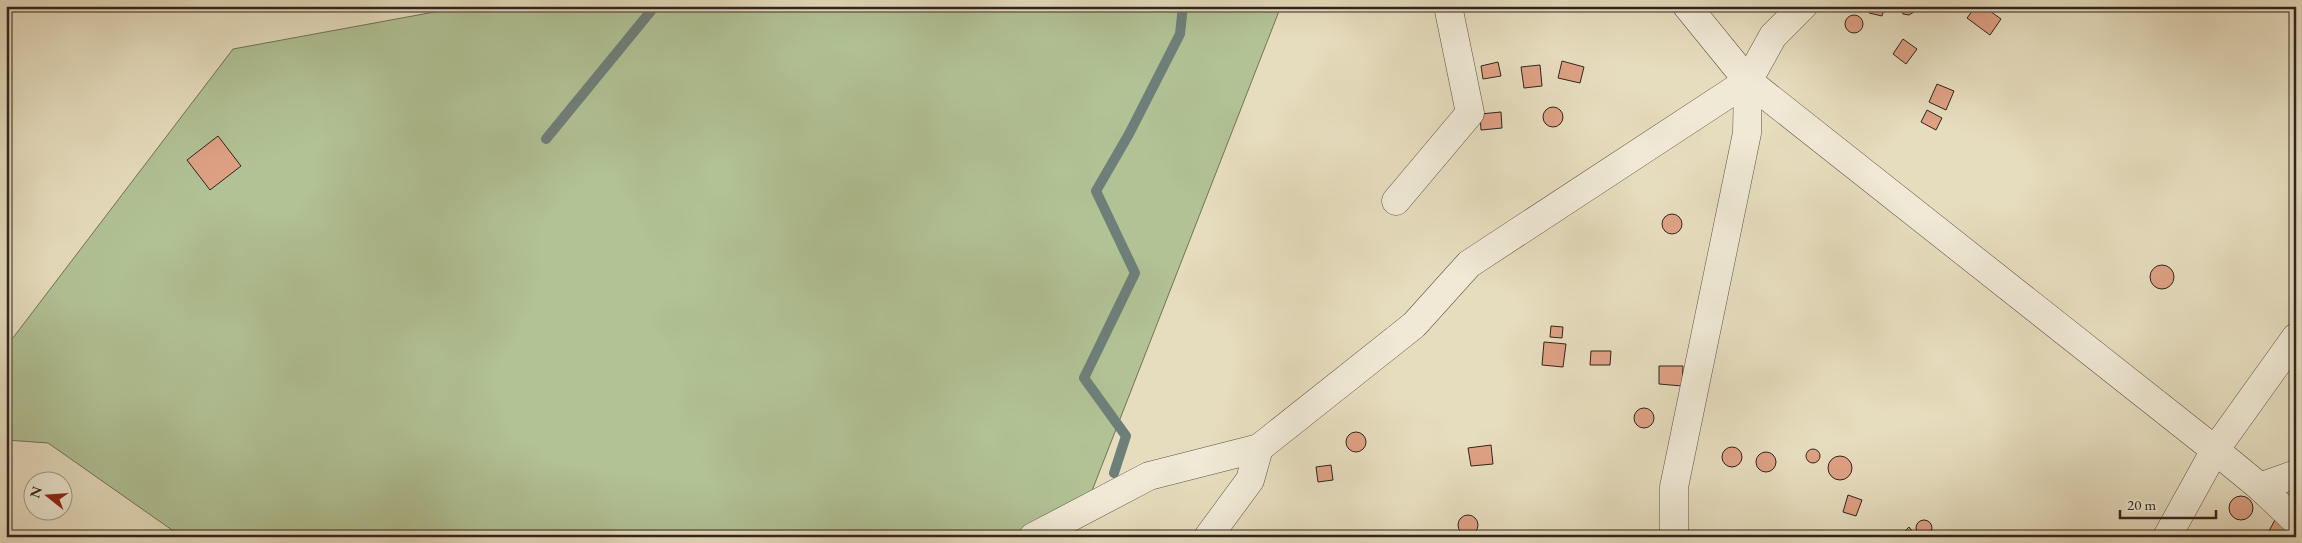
<svg xmlns="http://www.w3.org/2000/svg" width="2302" height="543" viewBox="0 0 2302 543" font-family="'EB Garamond',serif">
<style>
.green{fill:#b1c295;stroke:#70735a}
.lines{fill:none;stroke-linecap:round;stroke-linejoin:round}
.stream{stroke:#6e7f7a;stroke-width:10}
.building{fill:#dea184;stroke:#30241f}
.minor-casing{stroke:#5e5247;stroke-width:29}
.minor{stroke:#efe9d5;stroke-width:28}
</style>
<rect width="100%" height="100%" fill="#e6ddbe"/>
<filter id="stains"><feTurbulence type="fractalNoise" baseFrequency=".004" numOctaves="4"/><feColorMatrix values="0 0 0 0 .2 0 0 0 0 .09 0 0 0 0 .02 0 0 0 .5 -.17"/></filter>
<radialGradient id="worn" r=".72"><stop offset=".6" stop-color="#630" stop-opacity="0"/><stop offset="1" stop-color="#630" stop-opacity=".3"/></radialGradient>
<!-- green -->
<path class="green" d="M467,6H1281L1074,537H182L48,443L6,440V347L233,49Z"/>
<g class="lines">
<!-- stream -->
<g class="stream">
<path d="M546,139L655,6"/>
<path d="M1114,473L1126,436L1084,378L1135,273L1096,191L1129,134L1180,34L1183,6"/>
</g>
</g>
<!-- building -->
<g class="building">
<path d="M1870,6H1885L1882,16L1869,13Z"/>
<path d="M1898,6H1918V7L1914,12L1909,15L1903,14Z"/>
<path d="M1976,6H1983L2001,19L1990,35L1967,18Z"/>
<circle cx="1854" cy="24" r="9"/>
<path d="M1903,39L1917,49L1906,64L1893,54Z"/>
<path d="M1562,61L1584,67L1580,83L1558,78Z"/>
<path d="M1498,62L1501,76L1483,79L1481,66Z"/>
<path d="M1540,65L1542,86L1524,88L1521,67Z"/>
<path d="M1937,84L1954,91L1946,110L1929,102Z"/>
<circle cx="1553" cy="117" r="10"/>
<path d="M1927,110L1942,118L1936,130L1921,122Z"/>
<path d="M1501,112L1502,128L1481,130L1480,114Z"/>
<path d="M218,136L241,166L210,190L187,160Z"/>
<circle cx="1672" cy="224" r="10"/>
<circle cx="2162" cy="277" r="12"/>
<path d="M1551,326L1563,327L1562,338L1550,337Z"/>
<path d="M1544,342L1566,344L1563,367L1542,365Z"/>
<path d="M1591,351H1611L1610,365H1590Z"/>
<path d="M1659,366H1683L1682,386L1659,384Z"/>
<circle cx="1644" cy="418" r="10"/>
<circle cx="1356" cy="442" r="10"/>
<path d="M1491,445L1493,464L1471,466L1468,448Z"/>
<circle cx="1732" cy="457" r="10"/>
<circle cx="1813" cy="456" r="7"/>
<circle cx="1766" cy="462" r="10"/>
<circle cx="1840" cy="468" r="12"/>
<path d="M1331,465L1333,480L1318,482L1316,467Z"/>
<path d="M1848,495L1862,500L1856,516L1843,512Z"/>
<circle cx="2241" cy="508" r="12"/>
<circle cx="1468" cy="525" r="10"/>
<path d="M2277,516L2293,525L2287,537H2280L2269,531Z"/>
<circle cx="1924" cy="528" r="8"/>
<path d="M1909,527L1915,535L1913,537H1904L1902,534Z"/>
</g>
<g class="lines">
<!-- minor casing -->
<g class="minor-casing">
<g id="minor">
<path d="M1687,6L1748,81L2215,450L2260,487L2296,521"/>
<path d="M1396,201L1470,113L1448,6"/>
<path d="M2260,487L2296,474"/>
<path d="M1033,537L1149,476L1259,448L1414,325L1469,264L1748,81L1773,36L1803,6"/>
<path d="M1208,537L1250,480L1259,448"/>
<path d="M1674,537V487L1747,133L1748,81"/>
<path d="M2167,537L2215,450L2296,337"/>
</g>
</g>
<!-- minor -->
<use href="#minor" class="minor"/>
</g>
<!-- margin -->
<rect width="2302" height="543" fill="none" stroke="#e6ddbe" stroke-width="25"/>
<rect x="8" y="8" width="2287" height="528" fill="none" stroke="#30241f" stroke-width="2.5"/>
<rect x="12" y="12" width="2277" height="518" fill="none" stroke="#30241f"/>
<!-- north arrow -->
<g transform="translate(48 496) rotate(287)"><circle r="24" fill="#efe9d5" stroke="#a39a8c"/>
<path d="M0-4L9 19L0 12L-9 19Z" fill="#8f2418"/>
<text y="-8" font-size="14" font-weight="bold" text-anchor="middle" fill="#30241f">N</text>
</g>
<!-- scale -->
<path d="M2120 510v8h96v-8" fill="none" stroke="#30241f" stroke-width="2.5"/>
<text x="2127" y="510" font-size="15" fill="#30241f" stroke="#efe9d5" stroke-width="4" paint-order="stroke">20 m</text>
<rect width="100%" height="100%" filter="url(#stains)"/>
<rect width="100%" height="100%" fill="url(#worn)"/>
</svg>
